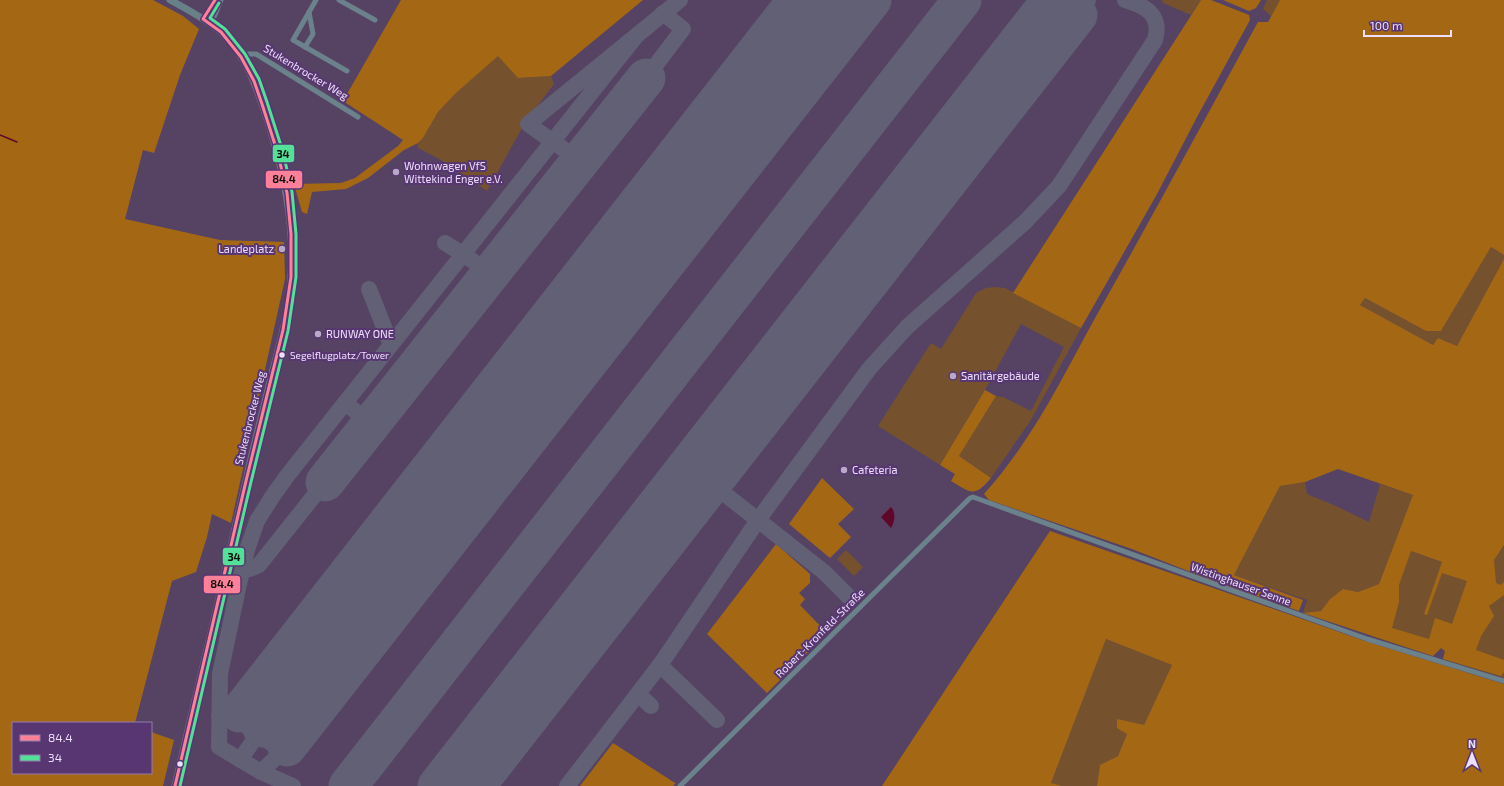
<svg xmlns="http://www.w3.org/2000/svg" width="1504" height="786" viewBox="0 0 1504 786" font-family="'Exo 2',sans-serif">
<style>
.green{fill:#75512e}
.forest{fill:#a46814;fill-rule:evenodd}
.water{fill:#61062b}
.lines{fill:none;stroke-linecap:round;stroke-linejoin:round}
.stream{stroke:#61062b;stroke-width:1.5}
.taxiway{stroke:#616074;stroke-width:16}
.runway{stroke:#616074;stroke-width:39}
.street{stroke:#6b818b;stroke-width:5}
.secondary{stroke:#688087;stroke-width:7}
.bus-1-casing{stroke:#573671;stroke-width:6}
.bus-2-casing{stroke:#573671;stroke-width:6}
.bus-1{stroke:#ff8098;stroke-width:3}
.bus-2{stroke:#53e098;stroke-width:3}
.poi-dot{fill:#b9a8c7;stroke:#573671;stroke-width:1.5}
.bus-dot{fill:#eedffc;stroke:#573671;stroke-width:1.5}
.labels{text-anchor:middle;stroke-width:4;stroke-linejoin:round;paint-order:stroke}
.bus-label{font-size:10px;fill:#eedffc;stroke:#573671;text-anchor:start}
.street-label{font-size:11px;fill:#eedffc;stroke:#573671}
.poi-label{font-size:11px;fill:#eedffc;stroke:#573671;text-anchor:start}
.line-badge{stroke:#573671;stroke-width:1.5}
.pale-badge-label{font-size:11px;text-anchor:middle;font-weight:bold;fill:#111}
</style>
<rect width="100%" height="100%" fill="#564364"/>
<!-- green -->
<g class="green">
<path d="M1162,0H1201L1191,15L1163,3Z"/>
<path d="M1267,0H1280L1271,16L1263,9Z"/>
<path d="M498,55L518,78L551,76L554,84L526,121L487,191L441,160L418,148V143L423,138L438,112L456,93Z"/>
<path d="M1491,247L1504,255V259L1457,346L1438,338L1433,345L1360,305L1365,298L1426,331H1441Z"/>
<path d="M995,287L1005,288L1081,328L1031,420L991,478L959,456L996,396L1003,397L1031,411L1064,347L1021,324L985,390L940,465L878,426L931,343L941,349L976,293L986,288Z"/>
<path d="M1305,482L1307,494L1336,506L1369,522L1380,484L1413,495L1379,584L1358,592L1343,589L1330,599L1321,611L1303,613L1307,600L1234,575L1280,486Z"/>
<path d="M1504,545V678L1443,659L1445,651L1441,648L1433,656L1371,636L1403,548L1482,577Z"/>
<path d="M846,550L863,567L854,576L837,559Z"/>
<path d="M1106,639L1172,665L1144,725L1127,734L1118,756L1100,765L1097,786H1062L1051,783Z"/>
</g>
<!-- forest -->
<g class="forest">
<path d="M0,0H153L183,16L199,29L180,75L154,153L143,150L125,219L220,240L284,242L285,279L231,523L212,514L207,537L196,572L172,581L135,723H13V773H151V732L174,740L163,786H0Z"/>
<path d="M401,0H643L551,76L518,78L498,56L456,93L438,112L423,138L418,143L404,150L368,178L346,189L312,192L307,214L302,212L294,184L341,183L355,178L398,146L403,140L343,101Z"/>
<path d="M1201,0H1211L1249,15L1250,20L1197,117L1157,194L1081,328L1013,293Z"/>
<path d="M1223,0H1261L1256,8L1249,11Z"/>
<path d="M1280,0H1504V255L1491,247L1441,331H1426L1365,298L1360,305L1433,345L1438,338L1457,346L1504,259V545L1494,560L1496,583L1501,585L1504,582V595L1489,606L1494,616L1481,636L1476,650L1504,660V672L1501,676L1443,659L1445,651L1441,648L1433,656L1303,613L1321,611L1330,599L1343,589L1358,592L1379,584L1413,495L1338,469L1305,482L1280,486L1234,575L1303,600L1299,611L1206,578L1132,549L989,500L984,494C1033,440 1064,374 1099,311C1153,215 1205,119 1258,22H1268ZM1411,551L1442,562L1424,614L1427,615L1442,573L1467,581L1452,624L1435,618L1429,639L1392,628L1399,602V585Z"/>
<path d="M985,390L996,396L959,456L991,478C974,498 971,493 951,481L955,474L940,465Z"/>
<path d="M822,478L854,509L838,524L851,537L830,558L789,524Z"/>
<path d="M1050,531L1365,641L1504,684V786H1097L1100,765L1118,756L1127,734L1117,728V719L1144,725L1172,665L1106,639L1051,783L1062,786H882Z"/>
<path d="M776,544L810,574V583L799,593L805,599L800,605L827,633L767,693L707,634Z"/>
<path d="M613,743L675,783H676L673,786H580Z"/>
</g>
<!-- water -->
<path class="water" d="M891,507C896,512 895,522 891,528L881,517Z"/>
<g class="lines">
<!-- stream -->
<path class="stream" d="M0,135L17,142"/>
<!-- taxiway -->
<g class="taxiway">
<path d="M1078,15L1088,0"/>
<path d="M753,57L801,91"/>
<path d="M646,78L683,29L663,13"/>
<path d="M579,160L528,124L680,0"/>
<path d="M916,172L941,190"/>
<path d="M445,243L463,254L491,274"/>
<path d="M369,289L391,345"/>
<path d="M345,403L372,424"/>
<path d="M712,484L824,572L849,597"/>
<path d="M243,569H250L259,565L325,482"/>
<path d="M545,647L570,666"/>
<path d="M660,665L717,720"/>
<path d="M638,694L651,706"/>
<path d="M219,716L235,718L282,751"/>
<path d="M240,760L262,728"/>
<path d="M261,772L287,747"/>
<path d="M293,786L261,772L219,747L220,674L237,593L247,550L257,521L272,497L287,476L637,35"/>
<path d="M567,786L660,665L758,520L869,369L907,327L1025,222L1059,186L1155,40C1162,15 1146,6 1125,0"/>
</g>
<!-- runway -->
<g class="runway">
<path d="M325,482L646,78"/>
<path d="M239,713L797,0"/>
<path d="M262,728L834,0"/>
<path d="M287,747L872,0"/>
<path d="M348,786L962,0"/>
<path d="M437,786L1051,0"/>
<path d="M476,786L1078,15"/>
</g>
<!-- street -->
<g class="street">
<path d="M316,0L293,40L347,71"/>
<path d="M339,0L375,20"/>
<path d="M203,19L215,0"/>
<path d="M209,23L214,17L221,0"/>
<path d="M305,47L313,34L309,12"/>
<path d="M241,57L248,54H256L358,117"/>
<path d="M680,786L970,498L973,497L1367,639L1504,681"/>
</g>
<!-- secondary -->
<path class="secondary" d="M170,0C187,9 205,19 220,31C248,56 259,94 270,128C285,177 295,227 291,278C289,309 281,340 273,370C264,407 254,444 246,481C223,583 199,684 175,786"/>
<!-- bus-1 casing -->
<g class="bus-1-casing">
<path id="bus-1" d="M175,786L246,481L283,330L291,277V234L287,193L278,154L262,104L254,81L241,57L221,32L203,19L215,0"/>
</g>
<!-- bus-2 casing -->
<g class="bus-2-casing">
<path id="bus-2" d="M180,786L251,482L288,331L296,277V234L292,192L283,152L267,102L259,79L245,54L225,29L210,18L219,3"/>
</g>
<!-- bus-1 -->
<use href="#bus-1" class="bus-1"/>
<!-- bus-2 -->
<use href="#bus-2" class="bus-2"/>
</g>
<!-- markers -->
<g class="poi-dot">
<circle cx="396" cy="172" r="4"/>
<circle cx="282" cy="249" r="4"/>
<circle cx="318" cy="334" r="4"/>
<circle cx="953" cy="376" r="4"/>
<circle cx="844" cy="470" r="4"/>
</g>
<g class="bus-dot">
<circle cx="282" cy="355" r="3.5"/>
<circle cx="180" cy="764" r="3.5"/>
</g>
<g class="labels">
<!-- bus labels -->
<g class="bus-label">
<text x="290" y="359">Segelflugplatz/Tower</text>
</g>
<!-- street labels -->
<g class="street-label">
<text transform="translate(306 72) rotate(31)" y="4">Stukenbrocker Weg</text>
<text transform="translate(250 418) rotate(-76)" y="4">Stukenbrocker Weg</text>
<text transform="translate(1241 584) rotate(20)" y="4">Wistinghauser Senne</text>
<text transform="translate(820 633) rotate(-45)" y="4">Robert-Kronfeld-Straße</text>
</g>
<!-- poi labels -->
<g class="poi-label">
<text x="404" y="170">Wohnwagen VfS<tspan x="404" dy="13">Wittekind Enger e.V.</tspan></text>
<text x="274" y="253" text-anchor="end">Landeplatz</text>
<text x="326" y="338">RUNWAY ONE</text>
<text x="961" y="380">Sanitärgebäude</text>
<text x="852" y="474">Cafeteria</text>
</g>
</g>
<g class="line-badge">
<rect x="272" y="144" width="23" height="19" rx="4" fill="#53e098"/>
<rect x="265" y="170" width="38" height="19" rx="4" fill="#ff8098"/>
<rect x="222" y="547" width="23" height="19" rx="4" fill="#53e098"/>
<rect x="203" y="575" width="38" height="19" rx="4" fill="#ff8098"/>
</g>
<g class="pale-badge-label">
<text x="283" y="158">34</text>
<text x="284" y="183">84.4</text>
<text x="234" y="561">34</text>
<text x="222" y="588">84.4</text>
</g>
<!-- legend -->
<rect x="12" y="722" width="140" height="52" fill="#573671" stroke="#937aa9"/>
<rect x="20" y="735" width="20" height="6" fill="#ff8098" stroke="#937aa9"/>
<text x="48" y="742" font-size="12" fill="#eedffc">84.4</text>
<rect x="20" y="755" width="20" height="6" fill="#53e098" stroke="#937aa9"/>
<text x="48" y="762" font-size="12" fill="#eedffc">34</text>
<!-- north arrow -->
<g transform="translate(1472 754)" stroke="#573671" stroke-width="3" paint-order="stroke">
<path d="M0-3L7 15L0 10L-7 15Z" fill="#eedffc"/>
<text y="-6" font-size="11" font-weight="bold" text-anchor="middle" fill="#eedffc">N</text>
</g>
<!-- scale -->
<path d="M1364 30v6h87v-6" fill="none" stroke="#eedffc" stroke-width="2"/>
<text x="1370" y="30" font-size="12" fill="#eedffc" stroke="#573671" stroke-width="3" paint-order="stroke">100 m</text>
</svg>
